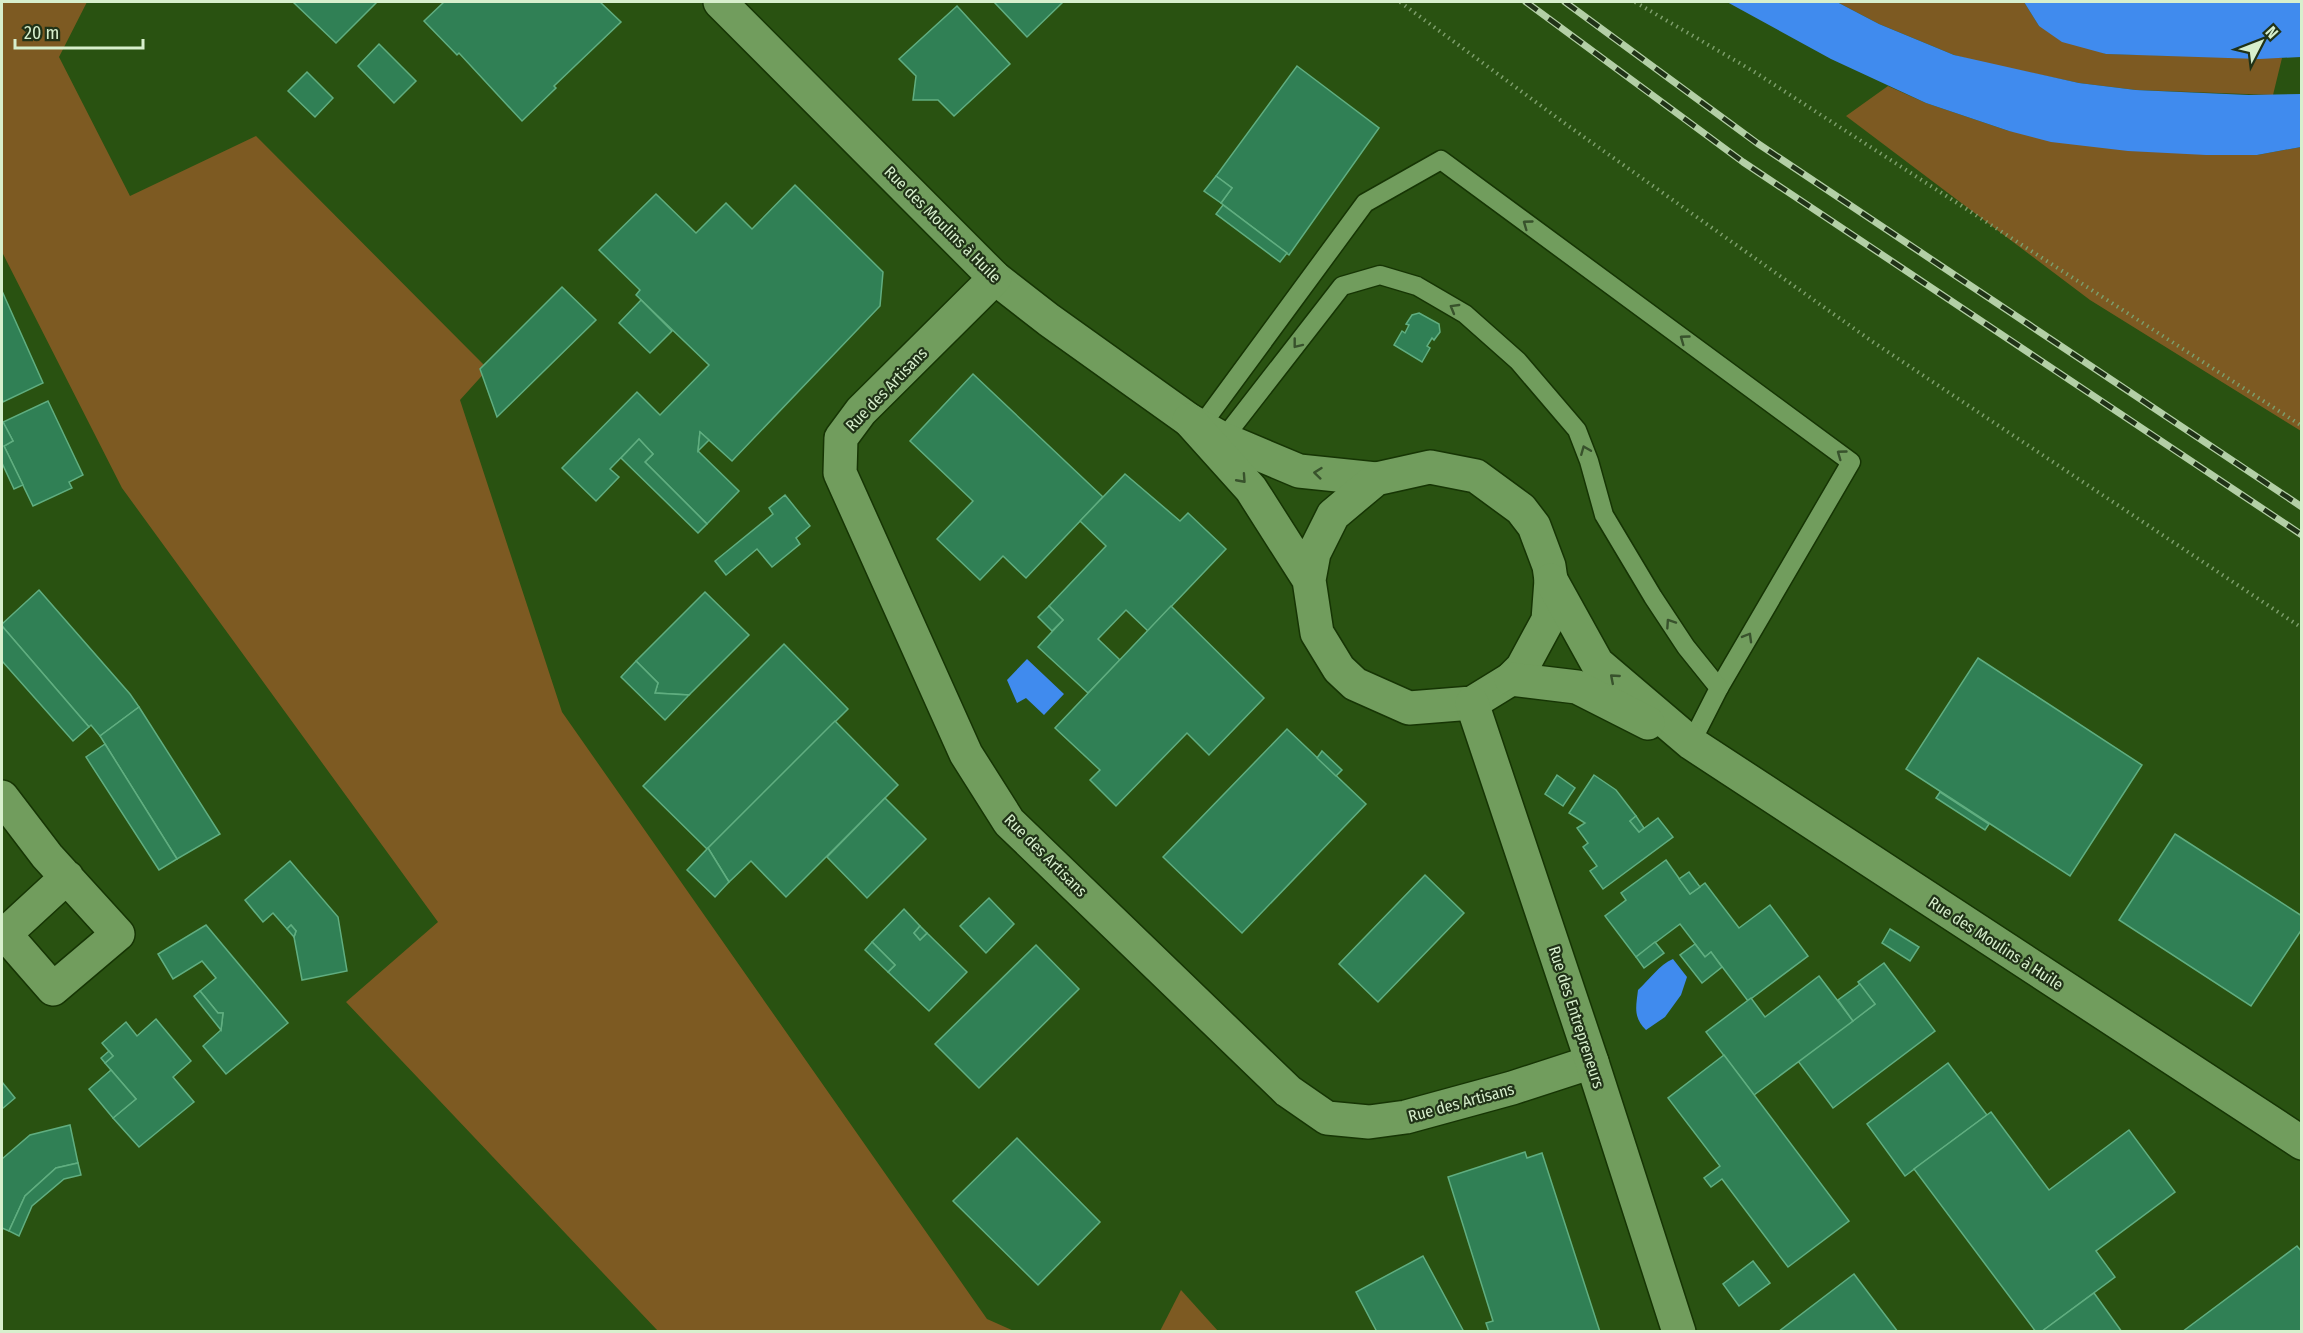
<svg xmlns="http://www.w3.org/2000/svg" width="2303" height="1333" viewBox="0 0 2303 1333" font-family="'Fira Sans Condensed',sans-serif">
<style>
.green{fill:#7d5a22}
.water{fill:#408bee}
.building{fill:#308055;stroke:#60ae80;stroke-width:1.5}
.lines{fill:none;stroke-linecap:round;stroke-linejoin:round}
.service-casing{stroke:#163504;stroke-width:21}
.minor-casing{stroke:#163504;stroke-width:36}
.path{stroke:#7d9e6b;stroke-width:4;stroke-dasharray:1.5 4.5;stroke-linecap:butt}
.service{stroke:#719d5d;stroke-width:18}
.minor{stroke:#719d5d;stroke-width:33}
.rail-casing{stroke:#b3cfa6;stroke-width:7}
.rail{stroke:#203217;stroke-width:4.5;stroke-dasharray:14;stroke-linecap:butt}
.oneway{stroke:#38522c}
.labels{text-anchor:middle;stroke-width:4.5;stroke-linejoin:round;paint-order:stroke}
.street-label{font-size:16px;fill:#d7efcd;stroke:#203217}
</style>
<rect width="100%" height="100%" fill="#295211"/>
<!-- green -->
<g class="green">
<path d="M2,2H87L59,57L130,196L256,136L488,369L460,400L562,712L987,1319L1014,1331H658L346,1002L438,922L122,488L2,252Z"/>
<path d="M1837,2H2024L2039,26L2106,54L2282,58L2273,95L2136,90L2079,83L1980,62L1954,55L1879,24Z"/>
<path d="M1888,86L1926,103L2009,131L2257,155L2301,147V431L2090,300L1846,116Z"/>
<path d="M1181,1290L1218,1331H1160Z"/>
</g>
<!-- water -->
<g class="water">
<path d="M1727,2H1837L1879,24L1954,55L2079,83L2136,90L2249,95L2301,94V147L2257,155H2206L2128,151L2051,142L2009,131L1926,103L1831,59Z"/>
<path d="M2024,2H2301V57L2259,59L2106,54L2062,42L2039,26Z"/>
<path d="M1027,659L1064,694L1044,715L1026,698L1017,703L1007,680Z"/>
<path d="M1673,959L1687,977L1681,995L1665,1017L1646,1030C1633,1017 1636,1007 1638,990C1650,979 1659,965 1673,959Z"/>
</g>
<!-- building -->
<g class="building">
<path d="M293,2H377L336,43Z"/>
<path d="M444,2H600L621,22L554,86L556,88L522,121L459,53L457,55L424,21Z"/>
<path d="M994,2H1063L1027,37Z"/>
<path d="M957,6L1010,64L954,116L938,100H913L916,76L899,59Z"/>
<path d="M379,44L416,81L394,103L358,66Z"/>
<path d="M1297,66L1379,128L1289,255L1221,203L1232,188L1216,176Z"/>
<path d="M307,72L333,98L315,117L288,91Z"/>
<path d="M1216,176L1232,188L1221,203L1204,191Z"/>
<path d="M795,185L883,272L880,306L732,461L700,432L698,451L739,491L707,524L645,462L653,454L639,439L610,469L619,477L596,501L562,468L637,392L660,415L709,365L636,295L640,290L599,250L656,194L696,233L726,203L752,229Z"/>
<path d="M1223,205L1287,253L1280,262L1216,214Z"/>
<path d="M562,287L596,320L497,417L480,369Z"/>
<path d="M2,291L43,383L3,402L2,399Z"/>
<path d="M641,300L672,331L650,353L619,323Z"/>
<path d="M1419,313L1439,324L1440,332L1434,340L1432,338L1427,346L1430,348L1422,362L1394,345L1402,331L1405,333L1409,325L1406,324L1412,315Z"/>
<path d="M973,374L1103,497L1026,578L1003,556L980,580L937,539L973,501L910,441Z"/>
<path d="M48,401L83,475L69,482L72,488L33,506L4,446L13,441L3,422Z"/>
<path d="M3,422L13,441L4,446L23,485L14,489L2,463V423Z"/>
<path d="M700,432L709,440L698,451Z"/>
<path d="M639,439L653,454L645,462L707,524L698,533L621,458Z"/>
<path d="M1125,474L1180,521L1188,513L1226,549L1148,631L1126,610L1098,639L1120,660L1088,693L1038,647L1063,620L1049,606L1106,546L1080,521Z"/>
<path d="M785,495L810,526L796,538L800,544L772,567L757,549L726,575L715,561L773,514L769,508Z"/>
<path d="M39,590L130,694L139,707L100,736L91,725L89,727L2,626V624Z"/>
<path d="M705,592L749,635L689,695L655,693L658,683L636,661Z"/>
<path d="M1049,606L1063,620L1052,631L1038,617Z"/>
<path d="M1171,606L1264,698L1209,755L1187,733L1116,806L1090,780L1100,770L1055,728Z"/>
<path d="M2,626L89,727L73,741L2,661Z"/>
<path d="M784,644L848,709L707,849L643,786Z"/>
<path d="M1978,658L2142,765L2070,876L1906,769Z"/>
<path d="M636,661L658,683L655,693L689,695L665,720L621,677Z"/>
<path d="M139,707L220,834L177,859L100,736Z"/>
<path d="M835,721L898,785L786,897L751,861L729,882L708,848Z"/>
<path d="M1287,729L1366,804L1242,933L1163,857Z"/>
<path d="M105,744L177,859L159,870L86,757Z"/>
<path d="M1322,751L1342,770L1336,776L1317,758Z"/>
<path d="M1557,775L1575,788L1563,806L1545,794Z"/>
<path d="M1594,775L1616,790L1636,816L1630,821L1639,832L1658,818L1673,837L1603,889L1590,871L1597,866L1583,847L1588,843L1577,828L1585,823L1569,813Z"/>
<path d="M1940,792L1989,824L1985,830L1936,798Z"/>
<path d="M885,798L926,839L867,898L827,857Z"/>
<path d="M1636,816L1644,828L1639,832L1630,821Z"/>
<path d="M2175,834L2302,916V929L2251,1006L2119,920Z"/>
<path d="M708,848L729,882L715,897L687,870Z"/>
<path d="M1666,860L1690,894L1705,883L1739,928L1770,905L1808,956L1748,1001L1711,952L1705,957L1680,924L1636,957L1605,916L1626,900L1621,893Z"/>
<path d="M290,861L338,917L347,971L302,980L294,937L296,931L291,925L287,929L273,913L263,922L245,900Z"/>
<path d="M1689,872L1700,887L1690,894L1679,879Z"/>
<path d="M1425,875L1464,913L1378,1002L1339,964Z"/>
<path d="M989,898L1014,924L986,953L960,926Z"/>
<path d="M904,909L920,926L914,933L920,940L927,933L967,972L929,1011L888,972L895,965L872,942Z"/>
<path d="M206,925L288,1023L226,1074L203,1046L221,1030L223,1013H218L200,991L216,978L202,961L173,979L158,954Z"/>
<path d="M291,925L296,931L294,937L287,929Z"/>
<path d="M920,926L927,933L920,940L914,933Z"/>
<path d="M1890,929L1919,947L1910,961L1882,943Z"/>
<path d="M872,942L895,965L888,972L865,950Z"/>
<path d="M1655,942L1664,953L1644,968L1636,957Z"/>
<path d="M1695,944L1705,957L1711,952L1722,967L1702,983L1680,955Z"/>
<path d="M1036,945L1079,989L979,1088L935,1044Z"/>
<path d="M1884,963L1935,1031L1833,1108L1798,1061L1875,1004L1858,982Z"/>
<path d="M1819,976L1853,1021L1754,1095L1706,1032L1751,998L1765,1017Z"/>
<path d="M1860,984L1875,1004L1853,1021L1838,1000Z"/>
<path d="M200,991L218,1013H223L221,1030L194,996Z"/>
<path d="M156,1019L191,1061L173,1077L194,1102L139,1147L113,1118L136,1099L105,1063L113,1056L102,1043L126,1022L137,1036Z"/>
<path d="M109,1051L113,1056L105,1063L101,1058Z"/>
<path d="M1724,1055L1849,1221L1788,1267L1722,1179L1711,1187L1704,1178L1720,1166L1668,1098Z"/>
<path d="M1948,1063L1987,1115L1905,1176L1867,1124Z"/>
<path d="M111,1070L136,1099L113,1118L89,1089Z"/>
<path d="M2,1082L15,1098L2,1109Z"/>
<path d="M1991,1112L2049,1190L2129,1130L2175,1192L2096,1251L2115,1277L2041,1332H2036L1914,1169Z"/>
<path d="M70,1125L78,1163L56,1168L25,1196L9,1231L2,1228V1159L30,1135Z"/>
<path d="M1017,1138L1100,1222L1038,1285L953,1201Z"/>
<path d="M1525,1152L1527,1158L1542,1153L1600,1332H1489L1486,1323L1493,1321L1448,1177Z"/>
<path d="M78,1163L81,1175L64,1179L32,1206L19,1236L9,1231L25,1196L56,1168Z"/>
<path d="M2297,1246L2302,1252V1332H2182Z"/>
<path d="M1423,1256L1464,1332H1377L1356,1292Z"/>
<path d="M1753,1261L1770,1283L1739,1306L1723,1284Z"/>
<path d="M1854,1274L1898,1332H1778Z"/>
<path d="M2094,1293L2122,1332H2041Z"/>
</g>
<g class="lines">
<!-- service casing -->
<g class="service-casing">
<g id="service">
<path d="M1201,426L1365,203L1441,160L1851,462L1719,688"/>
<path d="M1223,439L1342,286L1380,275L1417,286L1465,314L1518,361L1577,430L1589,461L1604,515L1653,597L1686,647L1719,688L1691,743"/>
</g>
</g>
<!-- minor casing -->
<g class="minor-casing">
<g id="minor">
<path d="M720,2L995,278L1049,320L1189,420L1223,439L1299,471L1376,479"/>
<path d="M995,278L861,411L841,438L840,473L966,754L1009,822L1288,1091L1327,1118L1369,1122L1406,1117L1512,1088L1592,1062"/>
<path d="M1189,420L1251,489L1309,580L1317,633L1339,669L1355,684L1409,708L1472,703L1511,679L1522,668L1548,620L1551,580L1549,566L1534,526L1521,509L1476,476L1430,467L1376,479L1333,515L1314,553L1309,580"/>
<path d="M1551,580L1597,663L1691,743L2302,1143"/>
<path d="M1511,679L1577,687L1648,723"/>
<path d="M1472,703L1592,1062L1679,1332"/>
<path d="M2,797L47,856L118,934L53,989L5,934L67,877"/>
</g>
</g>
<!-- path -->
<g class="path">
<path d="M1400,2L1567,125L1873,342L2302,628"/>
<path d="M1635,2L1753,71L2302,426"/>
</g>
<!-- service -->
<use href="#service" class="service"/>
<!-- minor -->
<use href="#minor" class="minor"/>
<!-- rail casing -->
<g class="rail-casing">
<g id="rail">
<path d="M1526,2L1743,162L2302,535"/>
<path d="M1565,2L1757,143L2302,507"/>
</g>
</g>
<!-- rail -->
<use href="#rail" class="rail"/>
</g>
<!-- one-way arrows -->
<defs><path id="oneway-chevron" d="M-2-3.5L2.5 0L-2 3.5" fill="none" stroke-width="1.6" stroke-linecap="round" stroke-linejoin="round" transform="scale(1.5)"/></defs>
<g class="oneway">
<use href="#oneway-chevron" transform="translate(1527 224) rotate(-144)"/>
<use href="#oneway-chevron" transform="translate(1454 308) rotate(-150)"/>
<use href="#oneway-chevron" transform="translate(1684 339) rotate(-144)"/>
<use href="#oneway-chevron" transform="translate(1297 344) rotate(128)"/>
<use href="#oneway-chevron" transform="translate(1585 450) rotate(-112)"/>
<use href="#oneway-chevron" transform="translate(1841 454) rotate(-144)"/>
<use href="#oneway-chevron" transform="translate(1318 473) rotate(-174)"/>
<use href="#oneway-chevron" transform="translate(1242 479) rotate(48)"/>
<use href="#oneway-chevron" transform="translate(1670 623) rotate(-124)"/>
<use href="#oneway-chevron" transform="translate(1748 637) rotate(-60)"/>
<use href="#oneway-chevron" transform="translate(1614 678) rotate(-139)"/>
</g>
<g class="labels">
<!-- street labels -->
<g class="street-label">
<text transform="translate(943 224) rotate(45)" y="6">Rue des Moulins à Huile</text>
<text transform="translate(886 389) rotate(-46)" y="6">Rue des Artisans</text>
<text transform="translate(1046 855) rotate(45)" y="6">Rue des Artisans</text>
<text transform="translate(1996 943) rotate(33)" y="6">Rue des Moulins à Huile</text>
<text transform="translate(1577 1017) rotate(72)" y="6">Rue des Entrepreneurs</text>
<text transform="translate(1461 1102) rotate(-15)" y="6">Rue des Artisans</text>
</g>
</g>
<!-- border -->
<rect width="2303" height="1333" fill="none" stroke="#d7efcd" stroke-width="6"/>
<!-- north arrow -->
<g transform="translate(2261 42) rotate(48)" stroke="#203217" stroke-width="4.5" paint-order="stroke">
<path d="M0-4.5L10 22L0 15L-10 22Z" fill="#d7efcd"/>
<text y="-9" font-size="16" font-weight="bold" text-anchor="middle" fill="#d7efcd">N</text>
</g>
<!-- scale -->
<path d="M15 39v9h128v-9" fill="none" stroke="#d7efcd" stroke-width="3"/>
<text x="24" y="39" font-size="18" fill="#d7efcd" stroke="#203217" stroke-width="4.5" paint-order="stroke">20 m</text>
</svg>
